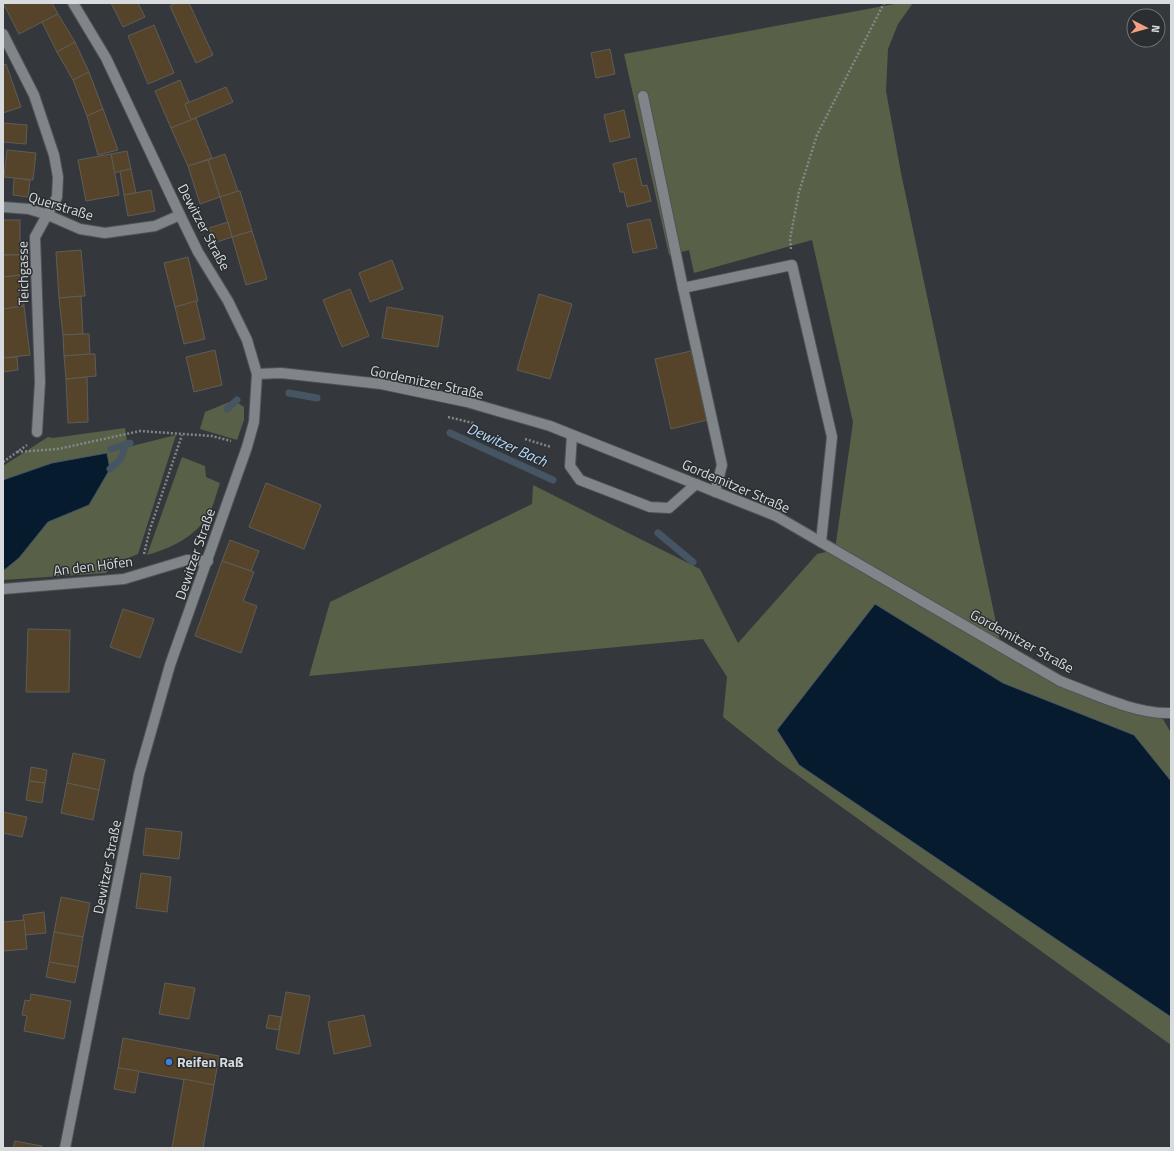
<svg xmlns="http://www.w3.org/2000/svg" width="1174" height="1151" viewBox="0 0 1174 1151" font-family="'Titillium Web',sans-serif">
<style>
.green{fill:#596048}
.water{fill:#071b2f;stroke:#465563}
.lines{fill:none;stroke-linecap:round;stroke-linejoin:round}
.stream{stroke:#465563;stroke-width:7}
.building{fill:#56442a;stroke:#5f5c57}
.lane-casing{stroke:#505457;stroke-width:12}
.street-casing{stroke:#505457;stroke-width:12}
.secondary-casing{stroke:#505457;stroke-width:12}
.path{stroke:#84878a;stroke-width:2.5;stroke-dasharray:2 2;stroke-linecap:butt}
.lane{stroke:#808589;stroke-width:10}
.street{stroke:#808589;stroke-width:10}
.secondary{stroke:#808589;stroke-width:10}
.shop-dot{fill:#3f7fe0;stroke:#2a2e31;stroke-width:1.5}
.labels{text-anchor:middle;stroke-width:3;stroke-linejoin:round;paint-order:stroke}
.street-label{font-size:14px;fill:#d8dbdd;stroke:#2a2e31}
.poi-label{font-size:14px;font-weight:bold;fill:#d8dbdd;stroke:#2a2e31;text-anchor:start}
.water-label{font-size:15px;font-style:italic;fill:#b6d8fc;stroke:#2a2e31}
</style>
<rect width="100%" height="100%" fill="#34383c"/>
<!-- green -->
<g class="green">
<path d="M900,3H913L898,24L888,49L886,91L901,173L1001,646L1061,681L1160,714L1171,733V1045L778,761L723,717L727,677L703,639L309,676L330,602L532,504L533,485L700,569L738,643L817,554L835,550L853,422L812,240L694,273L689,250L669,255L624,54Z"/>
<path d="M234,400L244,407V420L237,440L200,429L205,412Z"/>
<path d="M125,428L128,447L176,435L138,554L113,564L106,573L3,580V571L19,558L48,522L89,505L52,463L3,480V466L48,437L53,438Z"/>
<path d="M182,457L205,466L206,477L220,483C216,494 214,506 208,515C194,538 171,548 147,555Z"/>
</g>
<!-- water -->
<g class="water">
<path d="M107,453L110,469L89,505L48,522L19,558L3,571V480L52,463Z"/>
<path d="M875,604L1003,683L1134,735L1171,781V1017L799,765L777,730Z"/>
</g>
<g class="lines">
<!-- stream -->
<g class="stream">
<path d="M289,393L317,398"/>
<path d="M227,409L237,400"/>
<path d="M450,433L553,480"/>
<path d="M111,449L130,443"/>
<path d="M110,469C117,463 126,455 124,445"/>
<path d="M658,533L693,562"/>
</g>
</g>
<!-- building -->
<g class="building">
<path d="M3,3H52L58,14L19,34Z"/>
<path d="M111,3H138L145,17L123,27Z"/>
<path d="M176,3H189L213,55L196,63L170,6Z"/>
<path d="M58,14L75,42L57,52L42,22Z"/>
<path d="M154,25L174,73L148,84L128,36Z"/>
<path d="M75,42L89,72L73,80L57,52Z"/>
<path d="M610,49L615,74L596,78L591,53Z"/>
<path d="M6,64L21,107L3,113V65Z"/>
<path d="M89,72L103,109L87,116L73,80Z"/>
<path d="M180,80L189,102L185,104L191,120L171,128L155,91Z"/>
<path d="M226,87L233,102L191,120L185,104Z"/>
<path d="M103,109L118,150L98,155L87,116Z"/>
<path d="M624,110L630,137L610,142L604,115Z"/>
<path d="M196,118L212,158L188,166L171,128Z"/>
<path d="M3,123L27,125L26,144L3,142Z"/>
<path d="M7,150L36,153L33,180L4,177Z"/>
<path d="M127,151L131,169L114,173L111,154Z"/>
<path d="M111,154L119,195L86,201L78,160Z"/>
<path d="M225,154L238,191L220,197L208,160Z"/>
<path d="M636,158L642,186L647,185L651,201L627,207L624,192H620L613,164Z"/>
<path d="M208,160L220,197L200,204L188,166Z"/>
<path d="M131,169L136,193L124,195L120,171Z"/>
<path d="M14,178L30,180L28,197L13,195Z"/>
<path d="M151,190L155,211L128,216L124,195Z"/>
<path d="M238,191H240L252,231L232,237L220,197Z"/>
<path d="M650,219L657,248L633,253L627,224Z"/>
<rect x="3" y="220" width="17" height="35"/>
<path d="M228,222L232,237L214,243L209,228Z"/>
<path d="M252,231L267,279L246,285L232,237Z"/>
<path d="M81,250L85,296L59,298L56,252Z"/>
<path d="M3,255H20L21,275L3,277Z"/>
<path d="M188,257L198,301L175,307L164,263Z"/>
<path d="M392,260L403,289L370,302L359,273Z"/>
<path d="M21,275L24,306L3,309V277Z"/>
<path d="M350,289L369,336L342,347L323,300Z"/>
<path d="M539,294L572,304L550,379L517,370Z"/>
<path d="M81,296L83,334L63,335L59,298Z"/>
<path d="M196,301L205,339L184,344L175,307Z"/>
<path d="M24,306L30,355L3,358V309Z"/>
<path d="M387,307L443,316L438,347L382,338Z"/>
<path d="M83,334H89L90,354L64,356L63,335Z"/>
<path d="M215,350L222,385L194,392L186,357Z"/>
<path d="M691,351L707,420L671,429L655,359Z"/>
<path d="M90,354H95L96,376L66,379L64,356Z"/>
<path d="M17,357L18,370L3,372V358Z"/>
<path d="M87,377L88,422L68,423L66,379Z"/>
<path d="M266,483L321,505L304,549L249,527Z"/>
<path d="M230,540L259,551L251,571L222,561Z"/>
<path d="M222,561L254,572L243,601L257,606L241,653L195,636Z"/>
<path d="M123,609L154,619L140,658L110,647Z"/>
<path d="M28,629L70,630L69,692H26Z"/>
<path d="M73,753L105,760L99,790L67,783Z"/>
<path d="M31,767L47,770L45,783L29,781Z"/>
<path d="M29,781L45,783L42,803L26,800Z"/>
<path d="M67,783L99,790L93,820L61,813Z"/>
<path d="M3,812L27,817L22,837L3,833Z"/>
<path d="M146,828L182,832L179,859L143,855Z"/>
<path d="M141,873L171,877L167,912L136,908Z"/>
<path d="M61,897L90,903L83,937L54,932Z"/>
<path d="M44,912L46,933L25,935L23,915Z"/>
<path d="M24,920L27,949L3,951V922Z"/>
<path d="M54,932L83,937L78,967L49,962Z"/>
<path d="M49,962L78,967L75,983L46,977Z"/>
<path d="M165,983L195,988L189,1019L159,1014Z"/>
<path d="M286,992L310,996L299,1054L276,1049Z"/>
<path d="M31,994L71,1001L64,1039L24,1031L27,1016L22,1015L25,1000L30,1001Z"/>
<path d="M269,1015L281,1017L279,1030L266,1028Z"/>
<path d="M364,1015L371,1046L334,1054L328,1022Z"/>
<path d="M123,1038L219,1056L214,1085L118,1068Z"/>
<path d="M118,1068L139,1071L135,1093L114,1089Z"/>
<path d="M184,1079L214,1085L203,1148H172Z"/>
<path d="M15,1141L42,1146V1148H13Z"/>
</g>
<g class="lines">
<!-- lane casing -->
<g class="lane-casing">
<g id="lane">
<path d="M643,96L683,288"/>
<path d="M715,492L722,465L683,288L792,265L832,437L821,542"/>
</g>
</g>
<!-- street casing -->
<g class="street-casing">
<g id="street">
<path d="M3,34L34,95L54,155L58,177L57,197L35,237L40,382L37,432"/>
<path d="M3,207L29,209L48,215L80,229L105,233L155,226L180,215"/>
<path d="M257,374L281,373L381,384L467,402L550,426L776,516L1060,681C1092,693 1137,715 1171,713"/>
<path d="M572,435L570,466L580,480L650,507L669,508L696,484"/>
<path d="M3,589L124,579L187,560L208,561"/>
</g>
</g>
<!-- secondary casing -->
<g class="secondary-casing">
<path id="secondary" d="M65,1148L139,774L170,665L247,447L254,422L257,374L247,340L228,301L198,252L180,215L106,58L73,3"/>
</g>
<!-- path -->
<g class="path">
<path d="M791,249L790,239L799,192L817,135L884,3"/>
<path d="M448,417L473,423"/>
<path d="M525,439L551,447"/>
<path d="M17,452L58,449L140,431L212,436L231,441"/>
<path d="M3,462L27,445"/>
<path d="M144,554L150,529L182,435"/>
</g>
<!-- lane -->
<use href="#lane" class="lane"/>
<!-- street -->
<use href="#street" class="street"/>
<!-- secondary -->
<use href="#secondary" class="secondary"/>
</g>
<!-- markers -->
<circle class="shop-dot" cx="169" cy="1062" r="4"/>
<g class="labels">
<!-- street labels -->
<g class="street-label">
<text transform="translate(61 206) rotate(17)" y="5">Querstraße</text>
<text transform="translate(204 227) rotate(62)" y="5">Dewitzer Straße</text>
<text transform="translate(23 273) rotate(-91)" y="5">Teichgasse</text>
<text transform="translate(427 382) rotate(12)" y="5">Gordemitzer Straße</text>
<text transform="translate(736 486) rotate(23)" y="5">Gordemitzer Straße</text>
<text transform="translate(195 554) rotate(-71)" y="5">Dewitzer Straße</text>
<text transform="translate(93 566) rotate(-7)" y="5">An den Höfen</text>
<text transform="translate(1022 641) rotate(29)" y="5">Gordemitzer Straße</text>
<text transform="translate(107 867) rotate(-79)" y="5">Dewitzer Straße</text>
</g>
<!-- poi labels -->
<g class="poi-label">
<text x="177" y="1067">Reifen Raß</text>
</g>
<!-- water labels -->
<g class="water-label">
<text transform="translate(507 445) rotate(24)" y="5">Dewitzer Bach</text>
</g>
</g>
<!-- border -->
<rect width="1174" height="1151" fill="none" stroke="#d8dbdd" stroke-width="8"/>
<!-- north arrow -->
<g transform="translate(1146 28) rotate(96)"><circle r="19" fill="#2a2e31" stroke="#707376"/>
<path d="M0-3L7 15L0 10L-7 15Z" fill="#f2a081"/>
<text y="-6" font-size="11" font-weight="bold" text-anchor="middle" fill="#d8dbdd">N</text>
</g>
</svg>
